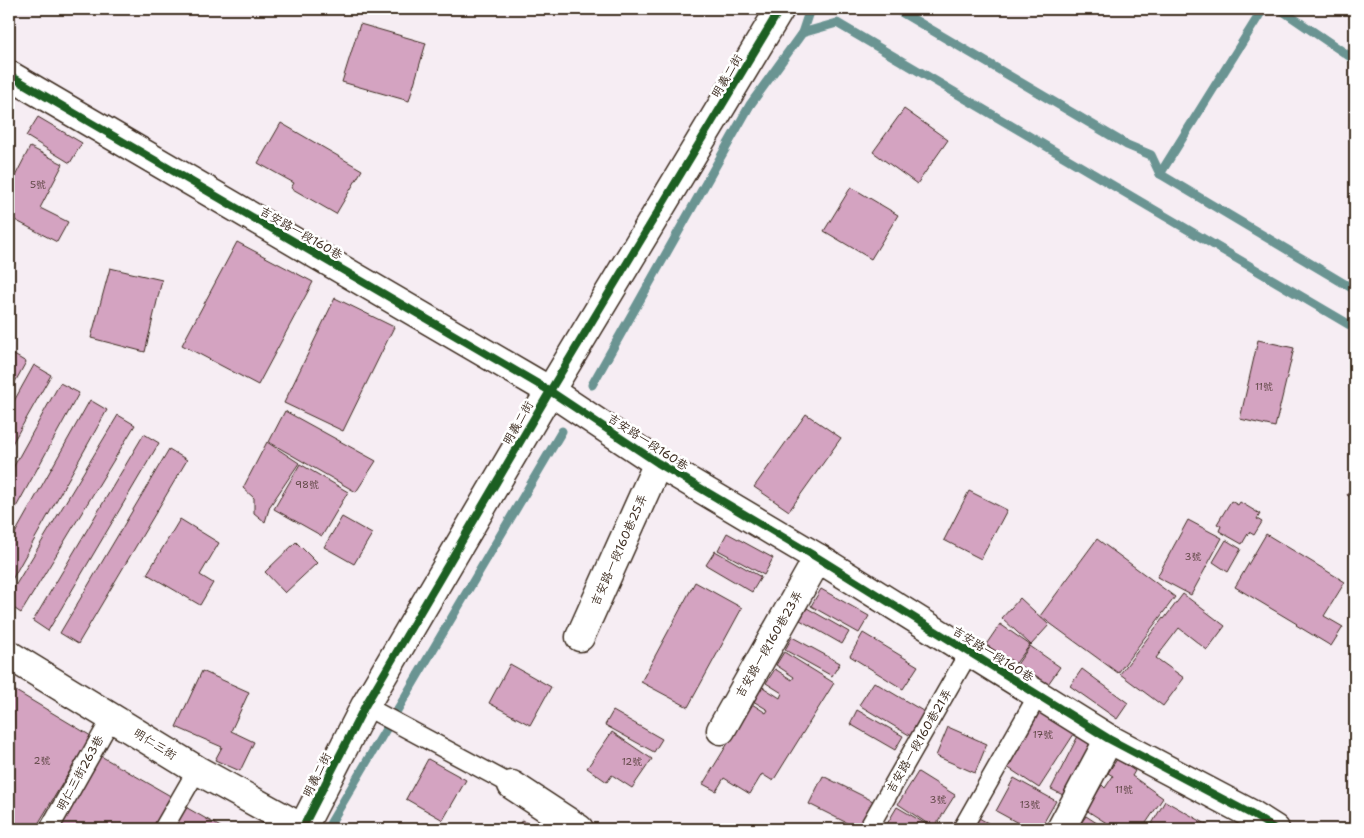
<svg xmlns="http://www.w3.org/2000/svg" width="1364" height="838" viewBox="0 0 1364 838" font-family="'Shantell Sans','LXGW WenKai TC',sans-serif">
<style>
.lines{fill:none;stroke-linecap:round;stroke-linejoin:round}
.stream{stroke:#6a9492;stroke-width:9}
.building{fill:#d4a3c1;stroke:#3b2a1e}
.lane-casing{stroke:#3b2a1e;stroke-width:21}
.street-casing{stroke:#3b2a1e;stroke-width:31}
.lane{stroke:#fff;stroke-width:18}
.street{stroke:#fff;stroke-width:28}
.cycleway-casing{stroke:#fff;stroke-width:11}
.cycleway{stroke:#1b5e20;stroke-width:8}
.labels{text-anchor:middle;stroke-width:5;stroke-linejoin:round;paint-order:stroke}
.number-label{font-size:10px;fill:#614847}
.street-label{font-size:12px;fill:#3b2a1e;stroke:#fff}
</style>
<rect width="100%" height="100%" fill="#f6edf3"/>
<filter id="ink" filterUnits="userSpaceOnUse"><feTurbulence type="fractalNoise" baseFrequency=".02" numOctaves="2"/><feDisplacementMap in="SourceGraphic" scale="10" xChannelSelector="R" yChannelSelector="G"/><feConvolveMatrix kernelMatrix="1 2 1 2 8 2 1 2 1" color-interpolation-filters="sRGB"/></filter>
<g filter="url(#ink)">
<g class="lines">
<!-- stream -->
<g class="stream">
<path d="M896,9L1127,145L1151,155L1160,174L1355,290"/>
<path d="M1280,9L1355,60"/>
<path d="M802,33L837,23L1355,328"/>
<path d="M1160,174L1263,9"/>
<path d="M592,385L750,105L802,33L810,9"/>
<path d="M327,829L562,431"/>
</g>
</g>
<!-- building -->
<g class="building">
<path d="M360,24L426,43L409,101L342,82Z"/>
<path d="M904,109L948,140L917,184L873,152Z"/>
<path d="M38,117L82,143L70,163L26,136Z"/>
<path d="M281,123L362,170L336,214L291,188L294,183L258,163Z"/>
<path d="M30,147L63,164L40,208L68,222L57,242L9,217V188Z"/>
<path d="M851,187L898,215L871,259L824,231Z"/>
<path d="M237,242L313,282L258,385L182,345Z"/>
<path d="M110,268L162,280L145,352L91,338Z"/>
<path d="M335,298L394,327L343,431L284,403Z"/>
<path d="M1258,340L1294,348L1275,427L1240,419Z"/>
<path d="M9,352L26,362L9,393Z"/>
<path d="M34,365L51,375L9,449V410Z"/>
<path d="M60,383L79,393L9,520V475Z"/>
<path d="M90,400L107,410L9,585V544Z"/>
<path d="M285,411L376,461L356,492L269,442Z"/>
<path d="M806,414L841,438L789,511L754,487Z"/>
<path d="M118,415L135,425L21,613L9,605V596Z"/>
<path d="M144,434L159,443L48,631L33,621Z"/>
<path d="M267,442L299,463L270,506L265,522L254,513V498L243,488Z"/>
<path d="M169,449L187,460L78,644L60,633Z"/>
<path d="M300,464L348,492L322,536L274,509Z"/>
<path d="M1355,482V500L1347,495Z"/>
<path d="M969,491L1007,510L981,559L944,540Z"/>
<path d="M1231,501L1238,505L1240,502L1260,514L1257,519L1262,522L1254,535L1249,532L1242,544L1219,531L1221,526L1217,524Z"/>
<path d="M342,517L372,534L354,564L324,547Z"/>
<path d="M180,519L219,543L200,575L213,583L200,605L147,574Z"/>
<path d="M1188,520L1222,538L1191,595L1157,577Z"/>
<path d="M727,533L773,558L764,575L718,550Z"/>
<path d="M1266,534L1345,582L1324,616L1343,627L1331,646L1296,625L1297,624L1235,587Z"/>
<path d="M1097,539L1175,597L1118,673L1040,616Z"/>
<path d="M1226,540L1241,549L1228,572L1213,562Z"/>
<path d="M296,542L317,563L285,593L265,572Z"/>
<path d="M715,551L761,577L752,592L706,565Z"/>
<path d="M695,582L742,608L688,707L641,682Z"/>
<path d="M821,589L869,616L859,633L811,606Z"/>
<path d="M1183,594L1225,626L1207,650L1179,628L1156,658L1184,678L1163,706L1120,674L1163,618L1164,619Z"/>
<path d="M1020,598L1049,625L1031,645L1002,618Z"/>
<path d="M807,608L849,632L842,644L800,620Z"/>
<path d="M1000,624L1030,645L1013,667L985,646Z"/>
<path d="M863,633L918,666L903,689L850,656Z"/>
<path d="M792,637L840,663L832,676L785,650Z"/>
<path d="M1030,646L1060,667L1046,687L1016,666Z"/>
<path d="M784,652L834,683L773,781L762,774L750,794L724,778L716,791L703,784L752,704L766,713L768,710L753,701L761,686L780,698L782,693L766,683L775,669L792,680L794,677L776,665Z"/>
<path d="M510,664L551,687L530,725L489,703Z"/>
<path d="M1082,669L1128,703L1117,719L1070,686Z"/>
<path d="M202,671L249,692L231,731L254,742L240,771L215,760L222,747L176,727Z"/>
<path d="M874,682L928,714L914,738L859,705Z"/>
<path d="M9,687L91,736L35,829H9Z"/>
<path d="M857,710L903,736L895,750L850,724Z"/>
<path d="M613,711L662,739L654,752L605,725Z"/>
<path d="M1039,711L1074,734L1039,788L1004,765Z"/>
<path d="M948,727L987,744L975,773L936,756Z"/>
<path d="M612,732L652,759L632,788L612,775L607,782L587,768Z"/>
<path d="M1079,734L1100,746L1071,799L1051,789Z"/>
<path d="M99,755L174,798L156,829H56Z"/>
<path d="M428,759L466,780L443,820L406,799Z"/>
<path d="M1117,759L1135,771L1132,776L1163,798L1142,829H1116L1086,810L1102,785L1105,788L1113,776L1108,773Z"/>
<path d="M918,772L955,795L934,828L898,804Z"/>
<path d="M823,776L873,801L859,829L809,804Z"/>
<path d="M1014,778L1056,801L1040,829H1029L996,811Z"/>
<path d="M1165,801L1215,829H1149Z"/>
<path d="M182,805L224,829H167Z"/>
<path d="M897,807L926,824L923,829H884Z"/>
<path d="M1086,816L1106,829H1077Z"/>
<path d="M977,817L999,829H970Z"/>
<path d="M522,820L536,829H516Z"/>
</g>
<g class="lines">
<!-- lane casing -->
<g class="lane-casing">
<g id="lane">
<path d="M365,706L512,785"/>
<path d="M49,829L112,717"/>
<path d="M163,829L197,770"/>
<path d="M868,829L969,652"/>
<path d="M962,829L1038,695"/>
</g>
</g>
<!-- street casing -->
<g class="street-casing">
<g id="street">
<path d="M9,75L550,391L658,463L818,558L1109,739L1253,815L1275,829"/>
<path d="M580,637L658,463"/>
<path d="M9,655L197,770L304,829"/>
<path d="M721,730L818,558"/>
<path d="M512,785L579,829"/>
<path d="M302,829L365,706L550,391L780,9"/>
<path d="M1061,829L1109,739"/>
</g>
</g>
<!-- lane -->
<use href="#lane" class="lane"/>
<!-- street -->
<use href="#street" class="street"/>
<!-- cycleway casing -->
<g class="cycleway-casing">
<g id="cycleway">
<path d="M9,75L550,391L658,463L818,558L1109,739L1253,815L1275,829"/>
<path d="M302,829L365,706L550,391L780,9"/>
</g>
</g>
<!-- cycleway -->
<use href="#cycleway" class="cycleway"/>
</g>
</g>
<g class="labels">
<!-- number labels -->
<g class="number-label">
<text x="38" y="188">5號</text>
<text x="1264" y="390">11號</text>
<text x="307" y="488">98號</text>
<text x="1193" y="560">3號</text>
<text x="1043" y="738">17號</text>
<text x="42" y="764">2號</text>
<text x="632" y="765">12號</text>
<text x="1124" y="793">11號</text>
<text x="938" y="803">3號</text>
<text x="1030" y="808">13號</text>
</g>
<!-- street labels -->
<g class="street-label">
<text transform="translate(727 76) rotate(-59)" y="4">明義二街</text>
<text transform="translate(301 233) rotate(30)" y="4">吉安路一段160巷</text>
<text transform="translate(518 423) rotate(-60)" y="4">明義二街</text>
<text transform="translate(648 442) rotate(33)" y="4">吉安路一段160巷</text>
<text transform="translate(619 550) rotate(-66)" y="4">吉安路一段160巷25弄</text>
<text transform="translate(769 644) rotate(-60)" y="4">吉安路一段160巷23弄</text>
<text transform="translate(993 654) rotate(32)" y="4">吉安路一段160巷</text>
<text transform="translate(919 741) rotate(-60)" y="4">吉安路一段160巷21弄</text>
<text transform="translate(155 744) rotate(32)" y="4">明仁三街</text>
<text transform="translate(80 773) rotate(-61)" y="4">明仁三街263巷</text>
<text transform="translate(317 775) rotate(-63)" y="4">明義二街</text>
</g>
</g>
<!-- margin -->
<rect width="1364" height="838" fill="none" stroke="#fff" stroke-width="30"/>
<rect x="15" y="15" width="1334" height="808" fill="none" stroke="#3b2a1e" stroke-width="2" filter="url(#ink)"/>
</svg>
